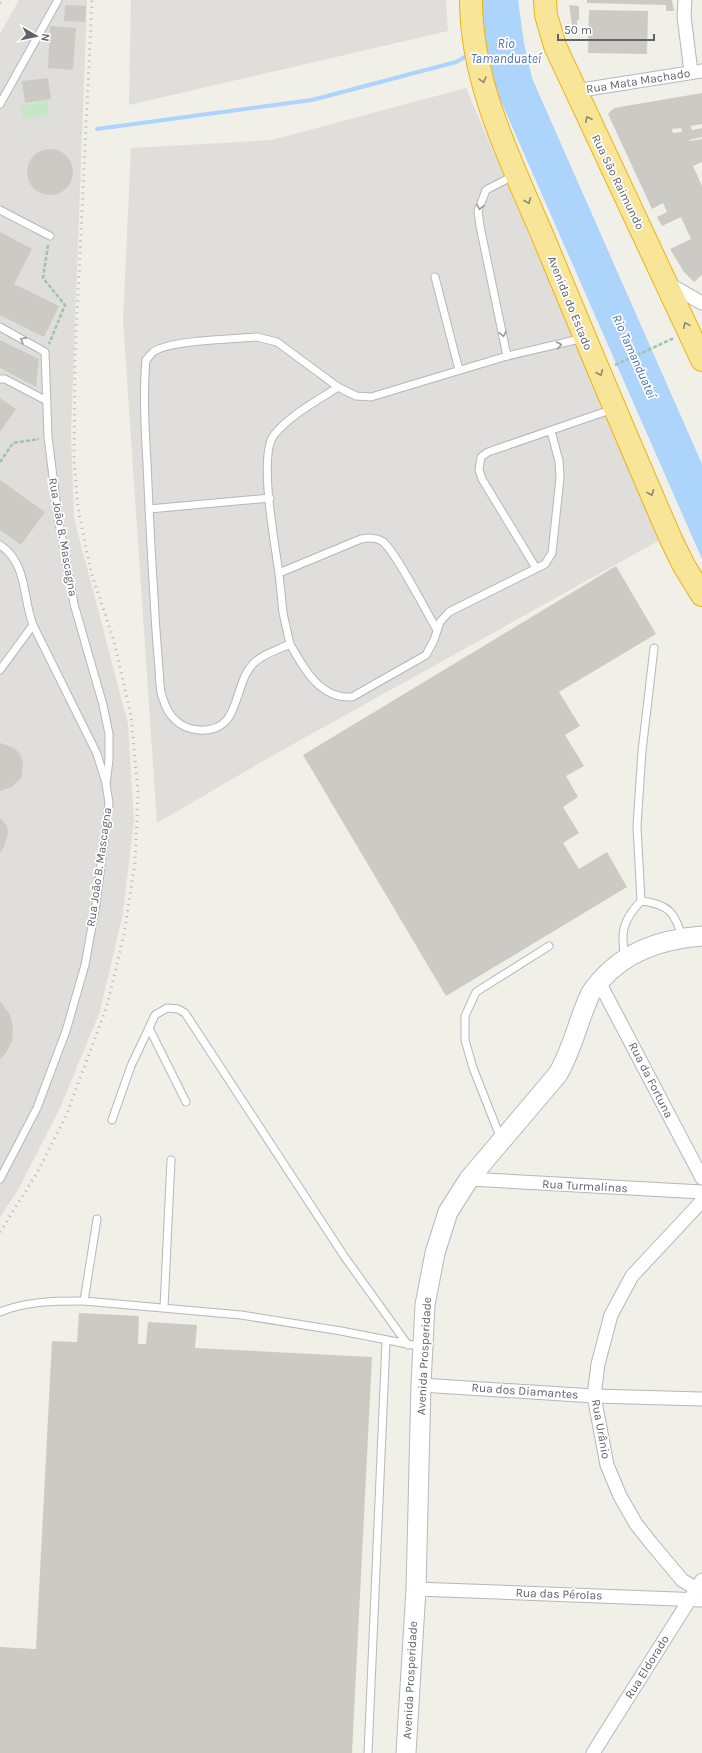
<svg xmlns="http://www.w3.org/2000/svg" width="702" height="1753" viewBox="0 0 702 1753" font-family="Karla,sans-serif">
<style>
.industrial{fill:#dfdeda}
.green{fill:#c6e6c8}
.water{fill:#add4fb}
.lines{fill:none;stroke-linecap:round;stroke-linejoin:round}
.stream{stroke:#add4fb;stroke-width:4}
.building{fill:#cccac4;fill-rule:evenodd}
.lane-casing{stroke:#b5b7bb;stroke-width:9}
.street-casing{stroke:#b5b7bb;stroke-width:15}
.secondary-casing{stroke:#b6b9be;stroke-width:21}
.highway-casing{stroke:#ecb30c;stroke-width:24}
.path{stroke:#9ec4ab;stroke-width:2.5;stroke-dasharray:4 2;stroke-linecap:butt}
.lane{stroke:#fff;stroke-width:7}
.street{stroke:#fff;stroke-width:13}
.secondary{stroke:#fff;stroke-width:19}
.highway{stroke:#f8e597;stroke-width:22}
.rail{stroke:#b5b6b7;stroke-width:3;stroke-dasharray:1 5;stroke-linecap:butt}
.oneway{stroke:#8d8975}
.oneway2{stroke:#97999c}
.labels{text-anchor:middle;stroke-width:3.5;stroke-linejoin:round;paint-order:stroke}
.street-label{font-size:12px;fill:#5f6267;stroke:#fff}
.water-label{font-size:13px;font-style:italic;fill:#4974ae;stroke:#fff}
</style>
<rect width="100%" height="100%" fill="#f0efe8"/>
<!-- industrial -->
<g class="industrial">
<path d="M19,0H87L71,433L74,518L128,724L134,820L123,913L100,1011L60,1108L18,1190L0,1217V34Z"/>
<path d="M131,0H446L448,31L129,105Z"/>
<path d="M466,88L660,540L270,757L157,823L123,320L131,148L272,140Z"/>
</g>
<!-- green -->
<path class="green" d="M48,100L49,114L23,120L20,106Z"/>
<!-- water -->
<path class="water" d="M480,0H518L524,43L532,78L702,464V559L496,90L487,51Z"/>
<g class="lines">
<!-- stream -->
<path class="stream" d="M97,129L312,100L456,62L470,54"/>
</g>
<!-- building -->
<g class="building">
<path d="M587,0H672L674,11H666V5L587,3Z"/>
<path d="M65,5L86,6L85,22L64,21Z"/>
<path d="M569,5L579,6V20H577V25H572Z"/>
<path d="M589,10L648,11L647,54L588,53Z"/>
<path d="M50,26L76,28L73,70L48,68Z"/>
<path d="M48,78L51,99L25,103L22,81Z"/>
<path d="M702,93V124L691,126L692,130L702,128V137L689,140L690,141L702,139V162L693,166L702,186V275L694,282L684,272L670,249L691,239L681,217L662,226L657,217L667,212L663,203L652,209L608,114L614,108ZM681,128L682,132L673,133L672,129Z"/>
<circle cx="50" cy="172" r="23"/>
<path d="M0,232L32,249L14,284L59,306L44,337L0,315Z"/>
<path d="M0,340L39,359L36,387L0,368Z"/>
<path d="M0,398L16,409L0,432Z"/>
<path d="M0,480L45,512L21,545L0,530Z"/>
<path d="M616,566L656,634L559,692L580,726L565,735L584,766L566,776L578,797L563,807L579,833L563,843L579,869L607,852L627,887L446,996L303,755Z"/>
<path d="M0,743L14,748L20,754L23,763L21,778L12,787L0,791Z"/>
<path d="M0,818L7,826L8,833L4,847L0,853Z"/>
<path d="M0,1001L10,1015L13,1028L12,1041L6,1053L0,1059Z"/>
<path d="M79,1313L139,1316L138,1344H146L148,1322L197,1325L195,1348L372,1357L352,1753H0V1647L36,1649L52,1341L77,1342Z"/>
</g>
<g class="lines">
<!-- lane casing -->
<g class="lane-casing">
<g id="lane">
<path d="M0,104L58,0"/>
<path d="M0,210L50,236"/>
<path d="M435,277L459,370"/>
<path d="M0,327L45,352L48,437L58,517L74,604L103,705L109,734V760L106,784L109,803L96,904L85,965L66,1031L37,1108L0,1179"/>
<path d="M507,356L480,226L478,211L486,190L515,175"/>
<path d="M0,379H5L47,401"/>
<path d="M551,431L559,461L560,478L552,553L545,564L449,612L440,622L434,640L426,655L352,697C320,699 304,669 290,644C278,650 262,654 253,664C232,686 242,733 199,730C180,729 168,716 163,699C159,690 160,678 159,669C157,645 155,620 154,596C151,552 149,508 147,463C145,429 143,395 146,360C148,358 150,355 152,353C166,340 236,339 257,337L277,342L338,387L356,396L371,397L507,356L584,338"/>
<path d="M149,509L270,498"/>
<path d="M0,545C28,564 22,596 33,625L97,754L105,780"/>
<path d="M536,568L482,479L479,470L481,457L488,452L613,409"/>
<path d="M279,573C275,545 258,455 274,435C290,415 317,401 338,387"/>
<path d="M290,644L283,613L279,573L361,539C368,538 375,537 382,541C395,550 427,613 437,630"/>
<path d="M0,670L33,625"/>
<path d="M641,901L637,826L642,751L654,648"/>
<path d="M625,958C620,932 623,920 641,901C668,904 675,912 682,937"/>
<path d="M149,1028L186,1102"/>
<path d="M112,1120L131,1066L155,1015L167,1008L178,1009L185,1013L344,1256L408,1345"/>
<path d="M501,1139L473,1068L465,1040V1016L476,992L549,946"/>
<path d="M97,1219L84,1301L241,1315L341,1331L423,1347"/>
<path d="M164,1307L171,1160"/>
<path d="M0,1312C26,1301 56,1301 84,1301"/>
<path d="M368,1753L386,1341"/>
</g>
</g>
<!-- street casing -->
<g class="street-casing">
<g id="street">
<path d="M685,0L684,16L691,72"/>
<path d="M575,91L702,71"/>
<path d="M667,283L702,303"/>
<path d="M599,982L702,1178"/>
<path d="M469,1179L702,1192"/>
<path d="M421,1385L594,1396L702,1399"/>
<path d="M416,1589L702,1600"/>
<path d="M697,1589L682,1580L651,1543L636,1524L620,1496L607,1465L594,1396L598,1364L611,1315L632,1276L702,1201"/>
<path d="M593,1753L702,1580"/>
</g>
</g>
<!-- secondary casing -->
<g class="secondary-casing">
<path id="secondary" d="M406,1753L416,1589L421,1385L425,1305L435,1253L448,1212L469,1179L558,1074C573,1048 577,1024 589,997C591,991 597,985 601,980C627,950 664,939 702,936"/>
</g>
<!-- highway casing -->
<g class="highway-casing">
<g id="highway">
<path d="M471,0C471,84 512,163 544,239C585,338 627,438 670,537L683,564L702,595"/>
<path d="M545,0L546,15L555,46L702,360"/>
</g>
</g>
<!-- path -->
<g class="path">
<path d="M48,245L43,278L65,305L49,344"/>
<path d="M615,365L674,338"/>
<path d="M0,462L13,443L39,439"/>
</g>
<!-- lane -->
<use href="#lane" class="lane"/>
<!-- street -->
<use href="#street" class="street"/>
<!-- secondary -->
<use href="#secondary" class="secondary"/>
<!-- highway -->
<use href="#highway" class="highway"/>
<!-- rail -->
<g class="rail">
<path d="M0,3L2,0"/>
<path d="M0,1232L37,1173L66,1116L107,1006L124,934L135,862L138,793L131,716L114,641L91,572L78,508L74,460L75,358L92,0"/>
</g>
</g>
<!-- one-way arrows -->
<defs><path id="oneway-chevron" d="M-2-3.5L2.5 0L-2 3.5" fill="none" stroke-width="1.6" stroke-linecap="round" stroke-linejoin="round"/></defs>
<g class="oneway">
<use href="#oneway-chevron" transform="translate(483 80) rotate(74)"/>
<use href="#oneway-chevron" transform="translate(588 119) rotate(-116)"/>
<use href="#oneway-chevron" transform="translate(528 201) rotate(68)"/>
<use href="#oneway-chevron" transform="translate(686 325) rotate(-114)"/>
<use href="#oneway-chevron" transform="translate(600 373) rotate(67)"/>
<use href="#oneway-chevron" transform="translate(651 493) rotate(67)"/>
</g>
<g class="oneway2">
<use href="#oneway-chevron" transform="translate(480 207) rotate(101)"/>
<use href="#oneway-chevron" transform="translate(503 334) rotate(78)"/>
<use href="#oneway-chevron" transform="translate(23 340) rotate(-151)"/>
<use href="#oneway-chevron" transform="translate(559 345) rotate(-12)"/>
</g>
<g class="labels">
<!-- street labels -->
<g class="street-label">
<text transform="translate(638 81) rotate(-9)" y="4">Rua Mata Machado</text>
<text transform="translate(618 182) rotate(64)" y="4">Rua São Raimundo</text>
<text transform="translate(570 303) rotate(68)" y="4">Avenida do Estado</text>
<text transform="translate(63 537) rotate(80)" y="4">Rua João B. Mascagna</text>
<text transform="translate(99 867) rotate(-82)" y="4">Rua João B. Mascagna</text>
<text transform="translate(651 1080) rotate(63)" y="4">Rua da Fortuna</text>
<text transform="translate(585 1186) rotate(3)" y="4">Rua Turmalinas</text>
<text transform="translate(424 1356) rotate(-87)" y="4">Avenida Prosperidade</text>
<text transform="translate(525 1391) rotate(4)" y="4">Rua dos Diamantes</text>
<text transform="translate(601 1429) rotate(80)" y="4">Rua Urânio</text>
<text transform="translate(559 1594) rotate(2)" y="4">Rua das Pérolas</text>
<text transform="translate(647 1667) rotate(-58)" y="4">Rua Eldorado</text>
<text transform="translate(410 1680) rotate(-87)" y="4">Avenida Prosperidade</text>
</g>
<!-- water labels -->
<g class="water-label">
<text x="506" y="48">Rio<tspan x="506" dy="15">Tamanduateí</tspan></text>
<text transform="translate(635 356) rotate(66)" y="5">Rio Tamanduateí</text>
</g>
</g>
<!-- north arrow -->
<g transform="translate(36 36) rotate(99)" stroke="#ffffff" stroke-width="3" paint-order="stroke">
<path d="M0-3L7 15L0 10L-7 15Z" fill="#5f6267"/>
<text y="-6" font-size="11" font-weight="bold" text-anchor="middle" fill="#5f6267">N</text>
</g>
<!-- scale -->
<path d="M558 34v6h96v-6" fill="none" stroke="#5f6267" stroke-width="2"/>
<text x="564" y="34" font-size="12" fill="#5f6267" stroke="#ffffff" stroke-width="3" paint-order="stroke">50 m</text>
</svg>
